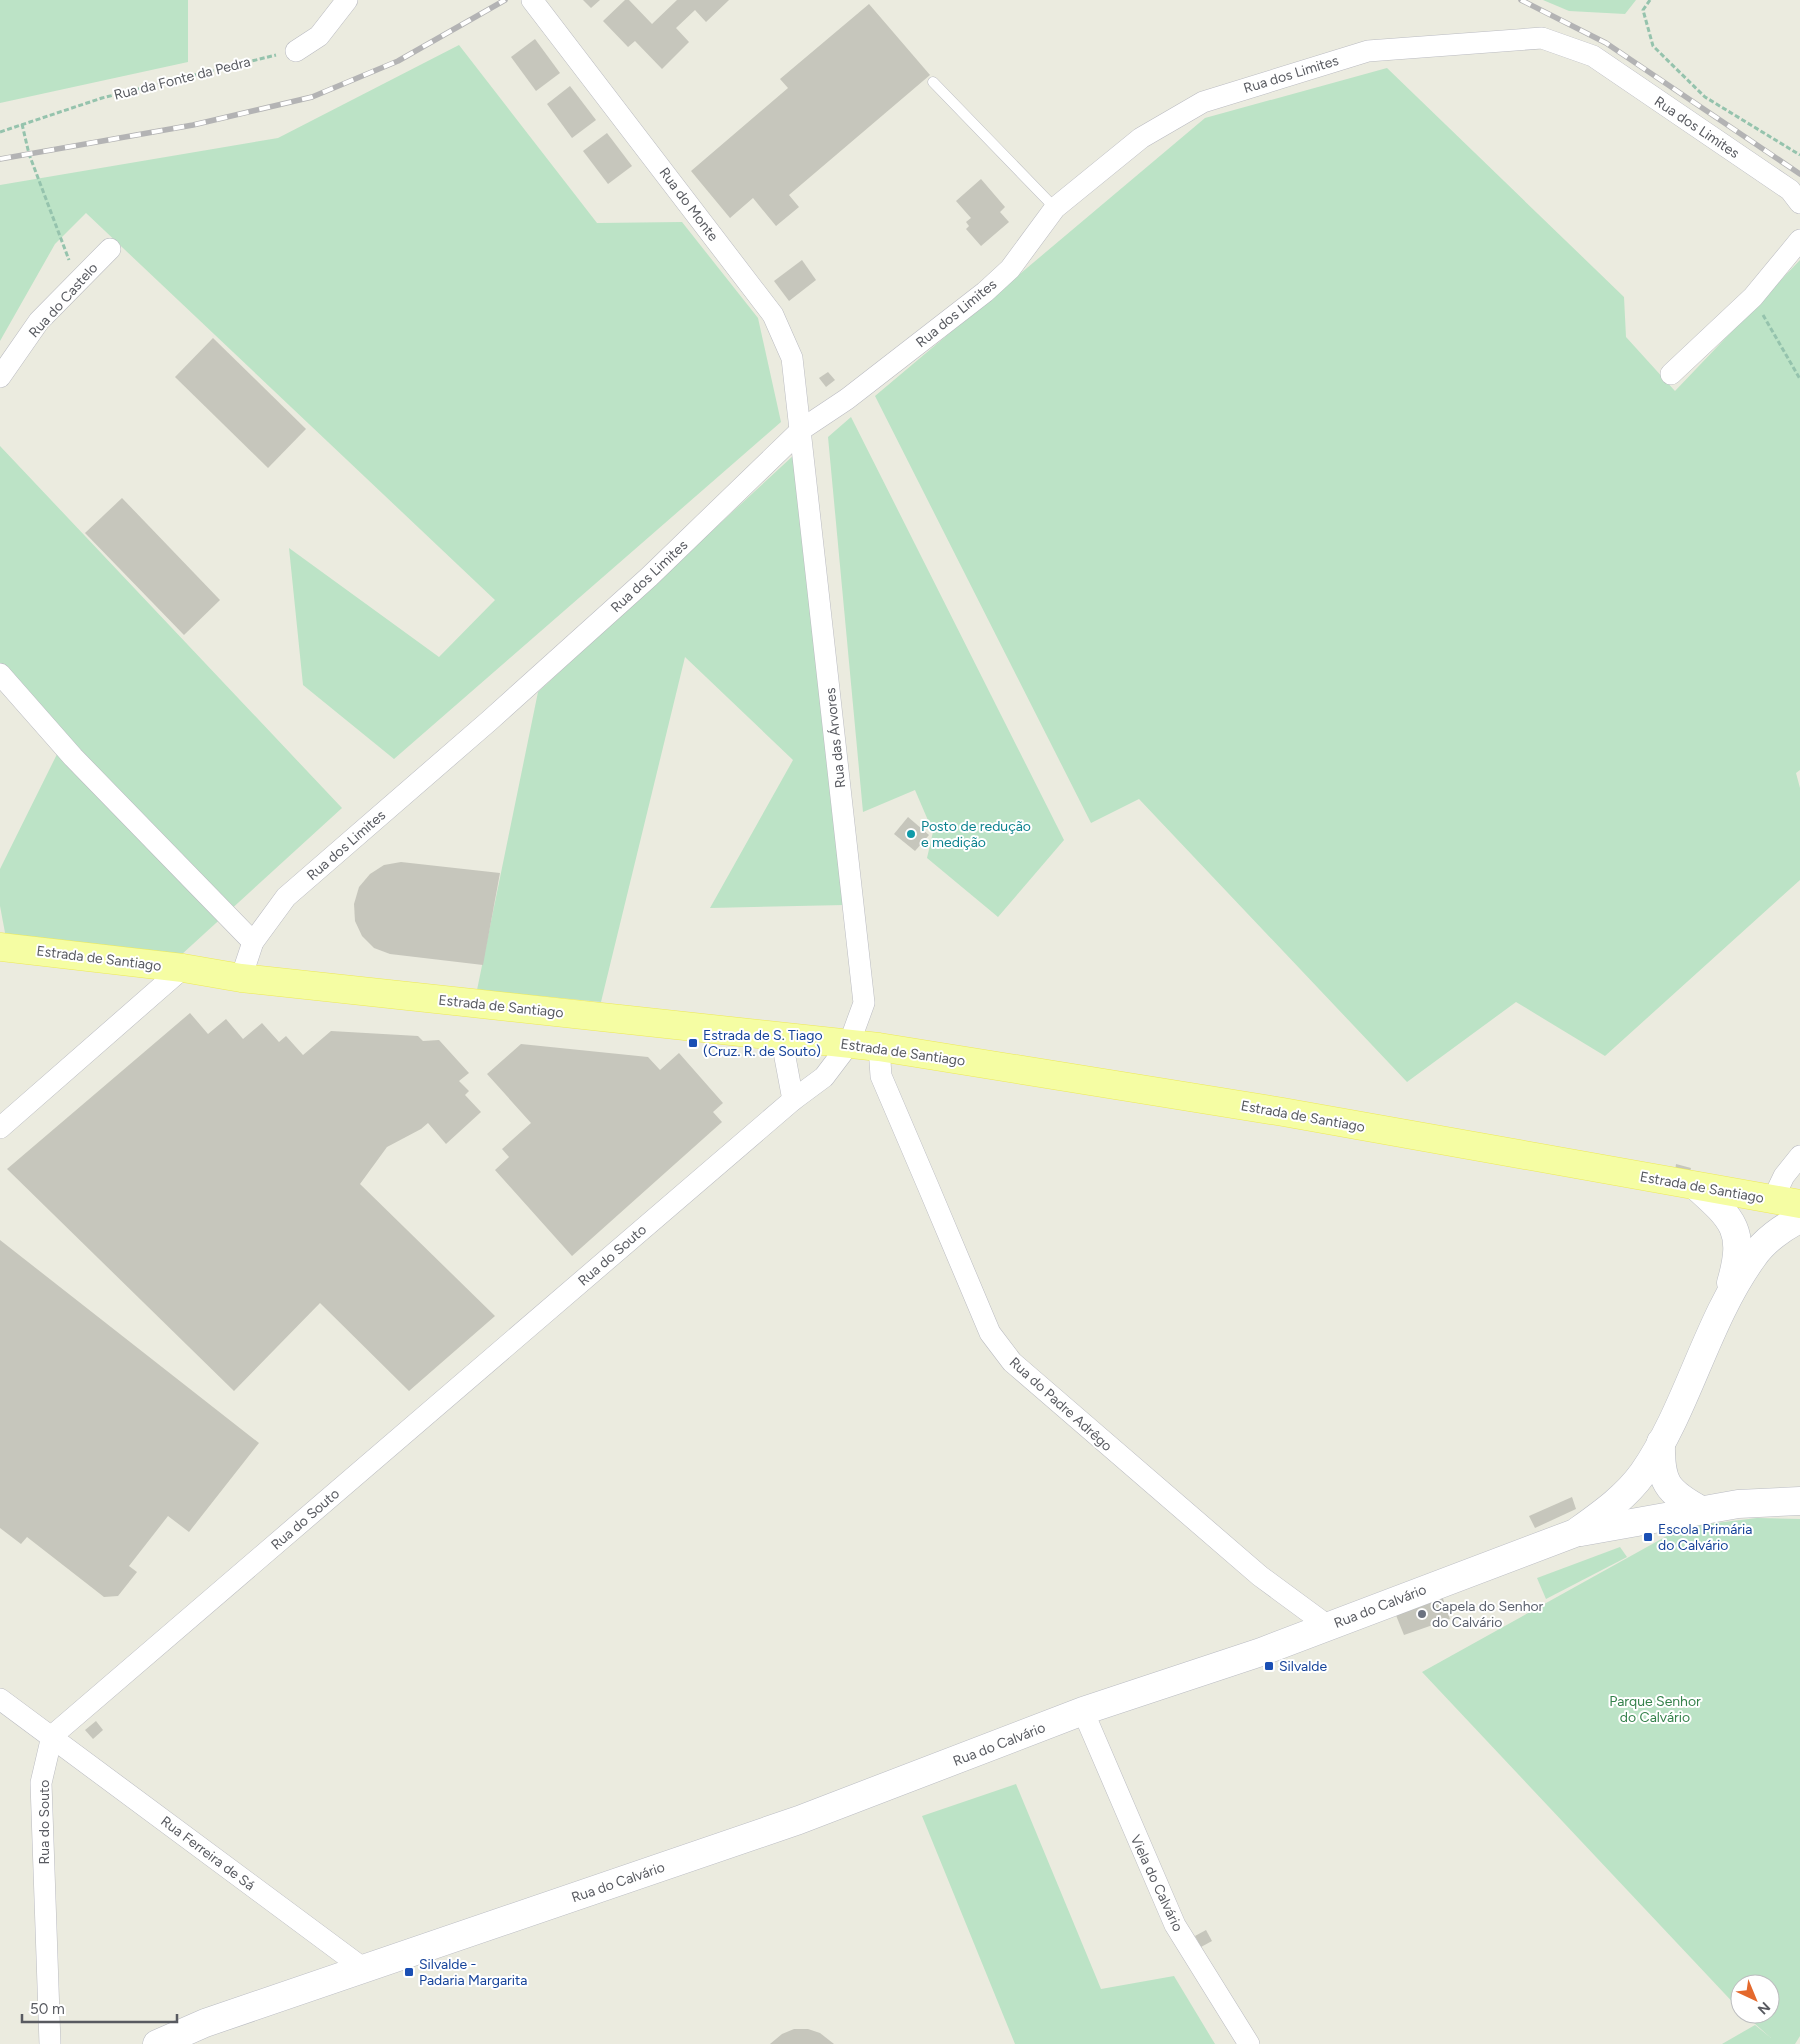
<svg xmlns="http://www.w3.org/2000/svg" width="1800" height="2044" viewBox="0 0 1800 2044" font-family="Figtree,sans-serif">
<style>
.green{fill:#bce3c6}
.building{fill:#c6c6bc}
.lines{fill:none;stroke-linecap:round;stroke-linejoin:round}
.service-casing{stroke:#babbc1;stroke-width:11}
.minor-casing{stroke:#babbc1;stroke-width:22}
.secondary-casing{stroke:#babcc3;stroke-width:29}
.primary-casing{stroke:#ede957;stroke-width:29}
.path{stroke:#95c3ad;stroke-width:3;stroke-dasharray:5 2.5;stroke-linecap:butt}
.service{stroke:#fff;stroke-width:10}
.minor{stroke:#fff;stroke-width:21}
.secondary{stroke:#fff;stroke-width:28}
.primary{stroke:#f5fda3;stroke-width:28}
.rail-casing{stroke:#b3b3b4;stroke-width:5.5}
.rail{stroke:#fff;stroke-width:4;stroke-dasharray:11;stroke-linecap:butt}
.culture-dot{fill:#0f9aa8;stroke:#fff;stroke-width:2}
.transit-dot{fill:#1a4fb4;stroke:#fff;stroke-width:2}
.worship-dot{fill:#6b7280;stroke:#fff;stroke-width:2}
.labels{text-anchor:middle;stroke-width:4;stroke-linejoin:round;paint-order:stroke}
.street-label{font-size:14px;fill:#585a60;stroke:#fff}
.culture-label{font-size:14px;fill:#0d838f;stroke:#fff;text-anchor:start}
.transit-label{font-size:14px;fill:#164399;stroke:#fff;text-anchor:start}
.worship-label{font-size:14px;fill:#5b616d;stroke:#fff;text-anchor:start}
.park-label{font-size:14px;fill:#36824c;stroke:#fff}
</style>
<rect width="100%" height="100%" fill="#ebebdf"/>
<!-- green -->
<g class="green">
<path d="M0,0H188V62L0,103Z"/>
<path d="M1543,0H1636L1625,14L1569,11Z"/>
<path d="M459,45L597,223L682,222L758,318L781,422L394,759L303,685L289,548L439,657L495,600L86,213L55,244L0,341V185L278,138Z"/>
<path d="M1387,68L1624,297L1626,337L1675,391L1800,260V770L1796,773L1800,788V880L1605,1056L1516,1002L1407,1082L1139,799L1091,823L875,396L1205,118Z"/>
<path d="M851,417L1064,840L998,917L927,858L933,832L915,790L863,812L828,437Z"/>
<path d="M0,446L342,808L181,955L6,938L0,906V869L65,738L0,665Z"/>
<path d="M795,454L845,905L710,908L793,760L685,657L601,1002L477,990L538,692Z"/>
<path d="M1757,1518L1800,1519V2036L1795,2044H1722L1755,2025L1771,2038L1744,2014H1770V1984H1740V2010L1422,1672L1683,1527Z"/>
<path d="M1620,1547L1627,1557L1546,1599L1537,1578Z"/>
<path d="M1016,1784L1101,1989L1174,1976L1215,2044H1015L922,1816Z"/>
</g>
<!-- building -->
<g class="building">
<path d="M583,0H600L591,8Z"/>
<path d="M625,0H629L652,24L677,0H729L706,22L695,10L676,28L689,42L662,69L635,41L628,47L603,21Z"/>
<path d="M869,4L930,75L789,195L799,207L776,226L753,198L730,218L691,171L788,88L780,79Z"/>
<path d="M535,39L560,73L536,91L511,57Z"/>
<path d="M570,86L596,120L572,138L547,104Z"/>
<path d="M607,133L632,166L608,184L583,151Z"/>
<path d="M981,179L1005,207L1000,212L1009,222L981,246L966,229L969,226L966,222L971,218L956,201Z"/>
<path d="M802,260L816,280L789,301L774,281Z"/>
<path d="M213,338L306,429L268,468L175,377Z"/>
<path d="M828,372L835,380L826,387L819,378Z"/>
<path d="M122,498L220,600L184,635L85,533Z"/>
<path d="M908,817L929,835L915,851L894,834Z"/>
<path d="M401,862L500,873L483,965L390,954L374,948L362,936L355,921L354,904L359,887L370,874L384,865Z"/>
<path d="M190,1013L208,1034L226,1019L243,1039L262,1023L279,1042L286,1036L303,1055L331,1031L418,1036L423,1041L439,1040L469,1073L459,1081L469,1091L465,1095L481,1112L446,1144L428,1123L421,1129L387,1147L360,1184L495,1316L409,1391L320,1303L234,1391L7,1169Z"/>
<path d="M521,1044L648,1057L660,1070L679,1053L723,1103L713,1112L722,1122L572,1256L495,1170L509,1157L502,1149L531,1123L487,1074Z"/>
<path d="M1676,1164L1691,1168L1689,1176L1675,1173Z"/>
<path d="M0,1240L259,1443L189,1532L168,1516L129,1566L137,1572L118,1596L104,1597L27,1537L21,1544L0,1528Z"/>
<path d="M1572,1497L1576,1509L1535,1528L1529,1516Z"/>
<path d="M1441,1593L1450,1619L1404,1635L1393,1608Z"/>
<path d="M96,1721L103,1730L93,1739L85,1730Z"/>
<path d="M1206,1930L1212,1941L1201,1947L1195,1936Z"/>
<path d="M794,2029H808L820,2033L834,2044H770L782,2034Z"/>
</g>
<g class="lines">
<!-- service casing -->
<g class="service-casing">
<path id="service" d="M933,82L1055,208"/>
</g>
<!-- minor casing -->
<g class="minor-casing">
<g id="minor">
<path d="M296,51L319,36L347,0"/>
<path d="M1671,374L1753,297L1800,240"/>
<path d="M0,377L39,321L110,249"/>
<path d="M0,674L73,757L253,942"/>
<path d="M241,978L253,942L286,897L489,721L649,577L802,429L847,399L985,292L1010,269L1055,208L1141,138L1203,102L1368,51L1542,38L1593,56L1790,190L1800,203"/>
<path d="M781,1036L793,1100"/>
<path d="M879,1047L881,1076L928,1186L990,1333L1012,1362L1260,1576L1328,1626"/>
<path d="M0,1128L183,968"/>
<path d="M1773,1199L1784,1176L1800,1156"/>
<path d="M0,1699L364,1969"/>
<path d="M1083,1711L1175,1925L1249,2044"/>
<path d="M50,2044L41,1783L52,1736L793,1100L824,1077L849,1044L864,1003L792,358L773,315L532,0"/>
</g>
</g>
<!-- secondary casing -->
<g class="secondary-casing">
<g id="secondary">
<path d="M1696,1186C1734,1220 1746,1231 1731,1283"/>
<path d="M1661,1442C1660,1482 1666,1491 1701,1510"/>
<path d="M1581,1532L1738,1504L1800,1501"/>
<path d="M157,2044L205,2023L799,1820L1083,1711L1261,1652L1575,1533C1600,1515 1625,1498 1643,1473C1688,1408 1706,1322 1753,1257C1764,1241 1783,1227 1800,1219"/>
</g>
</g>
<!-- primary casing -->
<g class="primary-casing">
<path id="primary" d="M0,947L183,968L241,978L879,1047L1283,1112L1800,1204"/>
</g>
<!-- path -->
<g class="path">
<path d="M1650,0L1643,10L1653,46L1705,97L1800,155"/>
<path d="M22,124L29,154L69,260"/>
<path d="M0,132L102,98L276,55"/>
<path d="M1763,315L1800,379"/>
</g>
<!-- service -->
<use href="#service" class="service"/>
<!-- minor -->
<use href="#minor" class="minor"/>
<!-- secondary -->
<use href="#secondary" class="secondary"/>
<!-- primary -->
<use href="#primary" class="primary"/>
<!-- rail casing -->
<g class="rail-casing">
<g id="rail">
<path d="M1521,0L1606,43L1800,174"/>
<path d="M0,159L193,125L312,97L398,61L505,0"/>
</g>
</g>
<!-- rail -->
<use href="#rail" class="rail"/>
</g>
<!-- markers -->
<circle class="culture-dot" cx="911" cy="834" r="5"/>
<g class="transit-dot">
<rect x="688" y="1038" width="10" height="10" rx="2.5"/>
<rect x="1643" y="1532" width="10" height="10" rx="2.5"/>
<rect x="1264" y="1661" width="10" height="10" rx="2.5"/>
<rect x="404" y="1967" width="10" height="10" rx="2.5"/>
</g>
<circle class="worship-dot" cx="1422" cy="1614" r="5"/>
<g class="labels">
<!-- street labels -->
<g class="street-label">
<text transform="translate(1291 74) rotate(-17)" y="5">Rua dos Limites</text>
<text transform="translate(182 78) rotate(-14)" y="5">Rua da Fonte da Pedra</text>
<text transform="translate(1697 127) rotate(34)" y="5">Rua dos Limites</text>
<text transform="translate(689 204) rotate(53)" y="5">Rua do Monte</text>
<text transform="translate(63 300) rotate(-48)" y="5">Rua do Castelo</text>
<text transform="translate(956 313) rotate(-39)" y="5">Rua dos Limites</text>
<text transform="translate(649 576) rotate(-43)" y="5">Rua dos Limites</text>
<text transform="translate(835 738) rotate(-96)" y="5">Rua das Árvores</text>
<text transform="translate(346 845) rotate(-41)" y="5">Rua dos Limites</text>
<text transform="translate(99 958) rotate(7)" y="5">Estrada de Santiago</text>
<text transform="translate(501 1006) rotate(6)" y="5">Estrada de Santiago</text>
<text transform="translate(903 1052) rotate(8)" y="5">Estrada de Santiago</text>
<text transform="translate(1303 1116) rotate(10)" y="5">Estrada de Santiago</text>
<text transform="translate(1702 1187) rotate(10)" y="5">Estrada de Santiago</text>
<text transform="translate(612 1255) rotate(-41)" y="5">Rua do Souto</text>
<text transform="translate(1061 1404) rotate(42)" y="5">Rua do Padre Adrêgo</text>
<text transform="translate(305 1519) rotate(-41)" y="5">Rua do Souto</text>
<text transform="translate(1380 1606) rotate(-21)" y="5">Rua do Calvário</text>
<text transform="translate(999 1744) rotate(-21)" y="5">Rua do Calvário</text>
<text transform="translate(44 1822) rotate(-90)" y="5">Rua do Souto</text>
<text transform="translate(208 1853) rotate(37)" y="5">Rua Ferreira de Sá</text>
<text transform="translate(618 1882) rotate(-19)" y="5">Rua do Calvário</text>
<text transform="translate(1157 1883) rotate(65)" y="5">Viela do Calvário</text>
</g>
<!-- culture labels -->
<g class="culture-label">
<text x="921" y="831">Posto de redução<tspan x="921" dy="16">e medição</tspan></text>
</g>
<!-- transit labels -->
<g class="transit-label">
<text x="703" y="1040">Estrada de S. Tiago<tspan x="703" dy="16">(Cruz. R. de Souto)</tspan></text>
<text x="1658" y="1534">Escola Primária<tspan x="1658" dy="16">do Calvário</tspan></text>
<text x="1279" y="1671">Silvalde</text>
<text x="419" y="1969">Silvalde -<tspan x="419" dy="16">Padaria Margarita</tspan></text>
</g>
<!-- worship labels -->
<g class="worship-label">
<text x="1432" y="1611">Capela do Senhor<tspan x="1432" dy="16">do Calvário</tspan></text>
</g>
<!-- park labels -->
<g class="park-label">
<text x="1655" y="1706">Parque Senhor<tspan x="1655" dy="16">do Calvário</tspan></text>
</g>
</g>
<!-- north arrow -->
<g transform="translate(1755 1999) rotate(136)"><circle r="24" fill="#ffffff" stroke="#bcbdbf"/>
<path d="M0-4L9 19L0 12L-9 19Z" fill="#e4692d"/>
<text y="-8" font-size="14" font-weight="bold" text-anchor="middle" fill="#585a60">N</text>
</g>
<!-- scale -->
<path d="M22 2014v8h155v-8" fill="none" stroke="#585a60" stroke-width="2.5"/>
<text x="30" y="2014" font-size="15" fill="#585a60" stroke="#ffffff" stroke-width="4" paint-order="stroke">50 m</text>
</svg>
